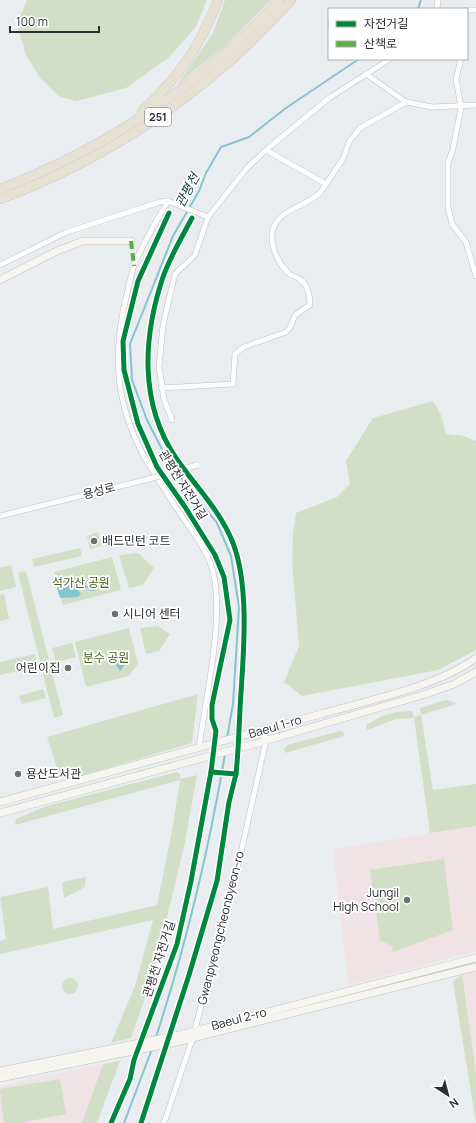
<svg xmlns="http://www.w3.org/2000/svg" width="476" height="1123" viewBox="0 0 476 1123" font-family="Manrope,'Noto Sans KR',sans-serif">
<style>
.education{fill:#f0e3e5}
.green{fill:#d2dfc6}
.water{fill:#84c4cf}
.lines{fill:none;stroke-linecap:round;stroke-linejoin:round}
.stream{stroke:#84c4cf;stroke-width:2}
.street-casing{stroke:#bec0c3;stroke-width:6}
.secondary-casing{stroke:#bec0c3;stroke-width:8}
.highway-casing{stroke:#cacbcc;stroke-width:10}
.street{stroke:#fcfcfd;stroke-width:5}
.secondary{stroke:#f6f5f0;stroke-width:7}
.highway{stroke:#e6e1d3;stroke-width:9}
.street-bridge-casing{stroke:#bec0c3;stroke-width:6;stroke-linecap:butt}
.street-bridge{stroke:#fcfcfd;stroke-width:5}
.quiet{stroke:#56b246;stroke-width:4;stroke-dasharray:8 4;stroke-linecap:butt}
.cycleway-casing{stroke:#fff;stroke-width:8}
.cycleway{stroke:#00873e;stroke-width:5}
.poi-dot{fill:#6e7174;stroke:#fff;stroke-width:1.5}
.labels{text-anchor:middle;stroke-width:3.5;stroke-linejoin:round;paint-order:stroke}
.shield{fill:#fff;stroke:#6b6d6f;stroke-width:1}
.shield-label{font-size:11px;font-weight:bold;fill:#2c2e31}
.street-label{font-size:12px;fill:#2c2e31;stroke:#fff}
.poi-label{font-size:12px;fill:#2c2e31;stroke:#fff;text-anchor:start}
.park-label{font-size:12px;fill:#49601e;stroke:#fff}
.water-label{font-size:13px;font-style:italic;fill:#1a444a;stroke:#fff}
</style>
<rect width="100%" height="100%" fill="#eaedf0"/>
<!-- education -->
<g class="education">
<path d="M476,826V951L348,985L333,849Z"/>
<path d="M476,970V1074L462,974Z"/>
<path d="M103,1064L82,1123H0V1086Z"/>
</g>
<!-- green -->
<g class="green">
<path d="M27,0H207L195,28L168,58L126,88L77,101L60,97L40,78L26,55L17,24Z"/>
<path d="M225,0H271L226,45L177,85L213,33Z"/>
<path d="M433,401L441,415L446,434L464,436L476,441V650L438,670L302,696L284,682L299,646L292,562L293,535L296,513L337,497L350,484L346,461L373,418Z"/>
<path d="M98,532L101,546L90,549L87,536Z"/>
<path d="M80,548L82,556L34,567L32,559Z"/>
<path d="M138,553L154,568L143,585L129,588L119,555Z"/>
<path d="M112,557L121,590L63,605L54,572Z"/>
<path d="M11,565L16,587L0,591V568Z"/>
<path d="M26,571L63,715L54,718L18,573Z"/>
<path d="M4,594L9,619L0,621V595Z"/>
<path d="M158,626L170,634L159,651L146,654L140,628Z"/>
<path d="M129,628L138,664L129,676L86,687L75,642Z"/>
<path d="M72,643L76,657L56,662L52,648Z"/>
<path d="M35,654L37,666L0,675V662Z"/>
<path d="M43,689L46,698L22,704L19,696Z"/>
<path d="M198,694L192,743L80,776L60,777L47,737Z"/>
<path d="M446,700L454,702L456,704L421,715L433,790L476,784V826L430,833L414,718L396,719L367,730L366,725L382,716L397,712L412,711L414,717L421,715L420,708Z"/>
<path d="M340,731L343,732L344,736L285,753L284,749L287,745Z"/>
<path d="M177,772L180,774V779L197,775L185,842L155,968L131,1038L111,1043L135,986L153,920L0,954V941L6,939L0,897L48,887L53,929L157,905L172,831L180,780L15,825L16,819L47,806Z"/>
<path d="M444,859L453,930L393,952L392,946L380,940L370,870Z"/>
<path d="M86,877L85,887L64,898L62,882Z"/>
<path d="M462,974L476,1074V1123L453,982Z"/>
<circle cx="70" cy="986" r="8"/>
<path d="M120,1061L97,1123H82L103,1064Z"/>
<path d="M60,1079L66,1114L20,1123H4L0,1089Z"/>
</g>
<!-- water -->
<g class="water">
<path d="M64,577L74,578L76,583L88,580L94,582L99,579L105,581L104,584L99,581L92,584L86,582L85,585L92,588L94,586L98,587L94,591H91L88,588L77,589L81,594L78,597L60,598L56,585L58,580Z"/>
<path d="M125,658L126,663L120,671L112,659Z"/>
</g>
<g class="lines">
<!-- stream -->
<g class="stream">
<path d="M418,9L421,0"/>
<path d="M227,738L233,704L239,607L231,556L217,523L169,463L147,420L132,380L130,344L173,236L199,191L206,173L221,147L249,137L286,108L359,59"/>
<path d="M156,1037C186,945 209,849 225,754"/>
<path d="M124,1123L152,1049"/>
</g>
<!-- street casing -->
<g class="street-casing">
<g id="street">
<path d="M437,9L438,0"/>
<path d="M467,10H476"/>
<path d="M461,59L456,79L461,107L453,149L448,163V207L452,224L466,242L476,276"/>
<path d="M366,74L406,102L432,107L476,105"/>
<path d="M266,150L326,184L343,159L349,142L360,128L406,102"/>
<path d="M168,201C156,222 143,243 134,265C131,275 129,285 127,294C112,353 115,404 145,458C155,475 166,492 177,509C189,527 204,545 211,565C227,610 205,700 199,748"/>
<path d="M0,265L67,232L160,202L168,201L208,217"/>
<path d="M161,388L233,384L235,354L244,347L286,332L291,326L295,315L310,305C310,297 308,287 303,282C299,277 291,276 287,272C277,261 269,244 273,229C279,210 305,206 319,194C322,191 324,187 326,184"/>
<path d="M172,420L164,399L159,367L163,325L175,274L195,255L208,217L247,168L266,150L329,98L390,59"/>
<path d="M0,516L149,479"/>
<path d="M164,1123L193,1037L241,852L266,741L263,730"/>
</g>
</g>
<!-- secondary casing -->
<g class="secondary-casing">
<g id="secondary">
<path d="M0,280L57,251L83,241H131"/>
<path d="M0,802C107,773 214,744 321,714C369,700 436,687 476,658"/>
<path d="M0,813L254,744L426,694L454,684L476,672"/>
<path d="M0,1071L179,1035L476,958"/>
<path d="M0,1078L177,1042L476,967"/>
</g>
</g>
<!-- highway casing -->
<g class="highway-casing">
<g id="highway">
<path d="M142,111C179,77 200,47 218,0"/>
<path d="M0,189C105,149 203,84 279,0"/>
<path d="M0,199C111,158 213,88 291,0"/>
</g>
</g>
<!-- street -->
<use href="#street" class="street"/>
<!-- secondary -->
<use href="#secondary" class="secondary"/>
<!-- highway -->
<use href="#highway" class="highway"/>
<!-- street-bridge casing -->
<g class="street-bridge-casing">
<path id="street-bridge" d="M149,479L197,465"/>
</g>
<!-- street-bridge -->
<use href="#street-bridge" class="street-bridge"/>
<!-- quiet -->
<path class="quiet" d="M131,241L134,266"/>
<!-- cycleway casing -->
<g class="cycleway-casing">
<g id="cycleway">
<path d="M192,218C182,237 170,257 163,277C143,337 139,403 176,458C195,486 220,510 233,543C249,585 244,648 241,693C239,720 239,747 236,774"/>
<path d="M111,1123L130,1079L134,1060L177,944L191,881L211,772L216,731L212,719V705L230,620L224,577L215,555L185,507L157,467L138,424L124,370L123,341L138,281L169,213"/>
<path d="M141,1123L189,975L217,881L229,802L236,774L211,772"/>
</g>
</g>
<!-- cycleway -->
<use href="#cycleway" class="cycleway"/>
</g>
<!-- markers -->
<g class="poi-dot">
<circle cx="94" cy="541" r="4"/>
<circle cx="115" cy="614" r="4"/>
<circle cx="68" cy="668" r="4"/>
<circle cx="18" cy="774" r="4"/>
<circle cx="407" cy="900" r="4"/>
</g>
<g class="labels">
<!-- shield labels -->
<rect class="shield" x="145" y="108" width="26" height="18" rx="3"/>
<g class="shield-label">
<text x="158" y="121">251</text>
</g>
<!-- street labels -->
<g class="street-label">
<text transform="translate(183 485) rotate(58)" y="4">관평천 자전거길</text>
<text transform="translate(99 491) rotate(-14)" y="4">용성로</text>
<text transform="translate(275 727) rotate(-16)" y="4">Baeul 1-ro</text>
<text transform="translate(221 928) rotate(-76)" y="4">Gwanpyeongcheonbyeon-ro</text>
<text transform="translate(159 959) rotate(-72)" y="4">관평천 자전거길</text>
<text transform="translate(239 1019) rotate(-15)" y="4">Baeul 2-ro</text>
</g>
<!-- poi labels -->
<g class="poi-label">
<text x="102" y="545">배드민턴 코트</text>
<text x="123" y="618">시니어 센터</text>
<text x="60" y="672" text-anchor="end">어린이집</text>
<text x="26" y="778">용산도서관</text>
<text x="399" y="897" text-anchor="end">Jungil<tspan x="399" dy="14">High School</tspan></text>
</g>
<!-- park labels -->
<g class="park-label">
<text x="81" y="587">석가산 공원</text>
<text x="106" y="662">분수 공원</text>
</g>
<!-- water labels -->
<g class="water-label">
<text transform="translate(187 190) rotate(-62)" y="5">관평천</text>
</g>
</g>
<!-- legend -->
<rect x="328" y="8" width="140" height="52" fill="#ffffff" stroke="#ababad"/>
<rect x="336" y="21" width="20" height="6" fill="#00873e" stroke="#ababad"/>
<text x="364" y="28" font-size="12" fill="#2c2e31">자전거길</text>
<rect x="336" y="41" width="20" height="6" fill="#56b246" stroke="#ababad"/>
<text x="364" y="48" font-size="12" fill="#2c2e31">산책로</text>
<!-- north arrow -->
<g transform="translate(448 1095) rotate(144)" stroke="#ffffff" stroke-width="3" paint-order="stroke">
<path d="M0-3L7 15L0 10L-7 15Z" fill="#2c2e31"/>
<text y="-6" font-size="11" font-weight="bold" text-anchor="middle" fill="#2c2e31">N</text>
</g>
<!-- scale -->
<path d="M10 26v6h89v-6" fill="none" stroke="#2c2e31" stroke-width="2"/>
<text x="16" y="26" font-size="12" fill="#2c2e31" stroke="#ffffff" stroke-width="3" paint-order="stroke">100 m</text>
</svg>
